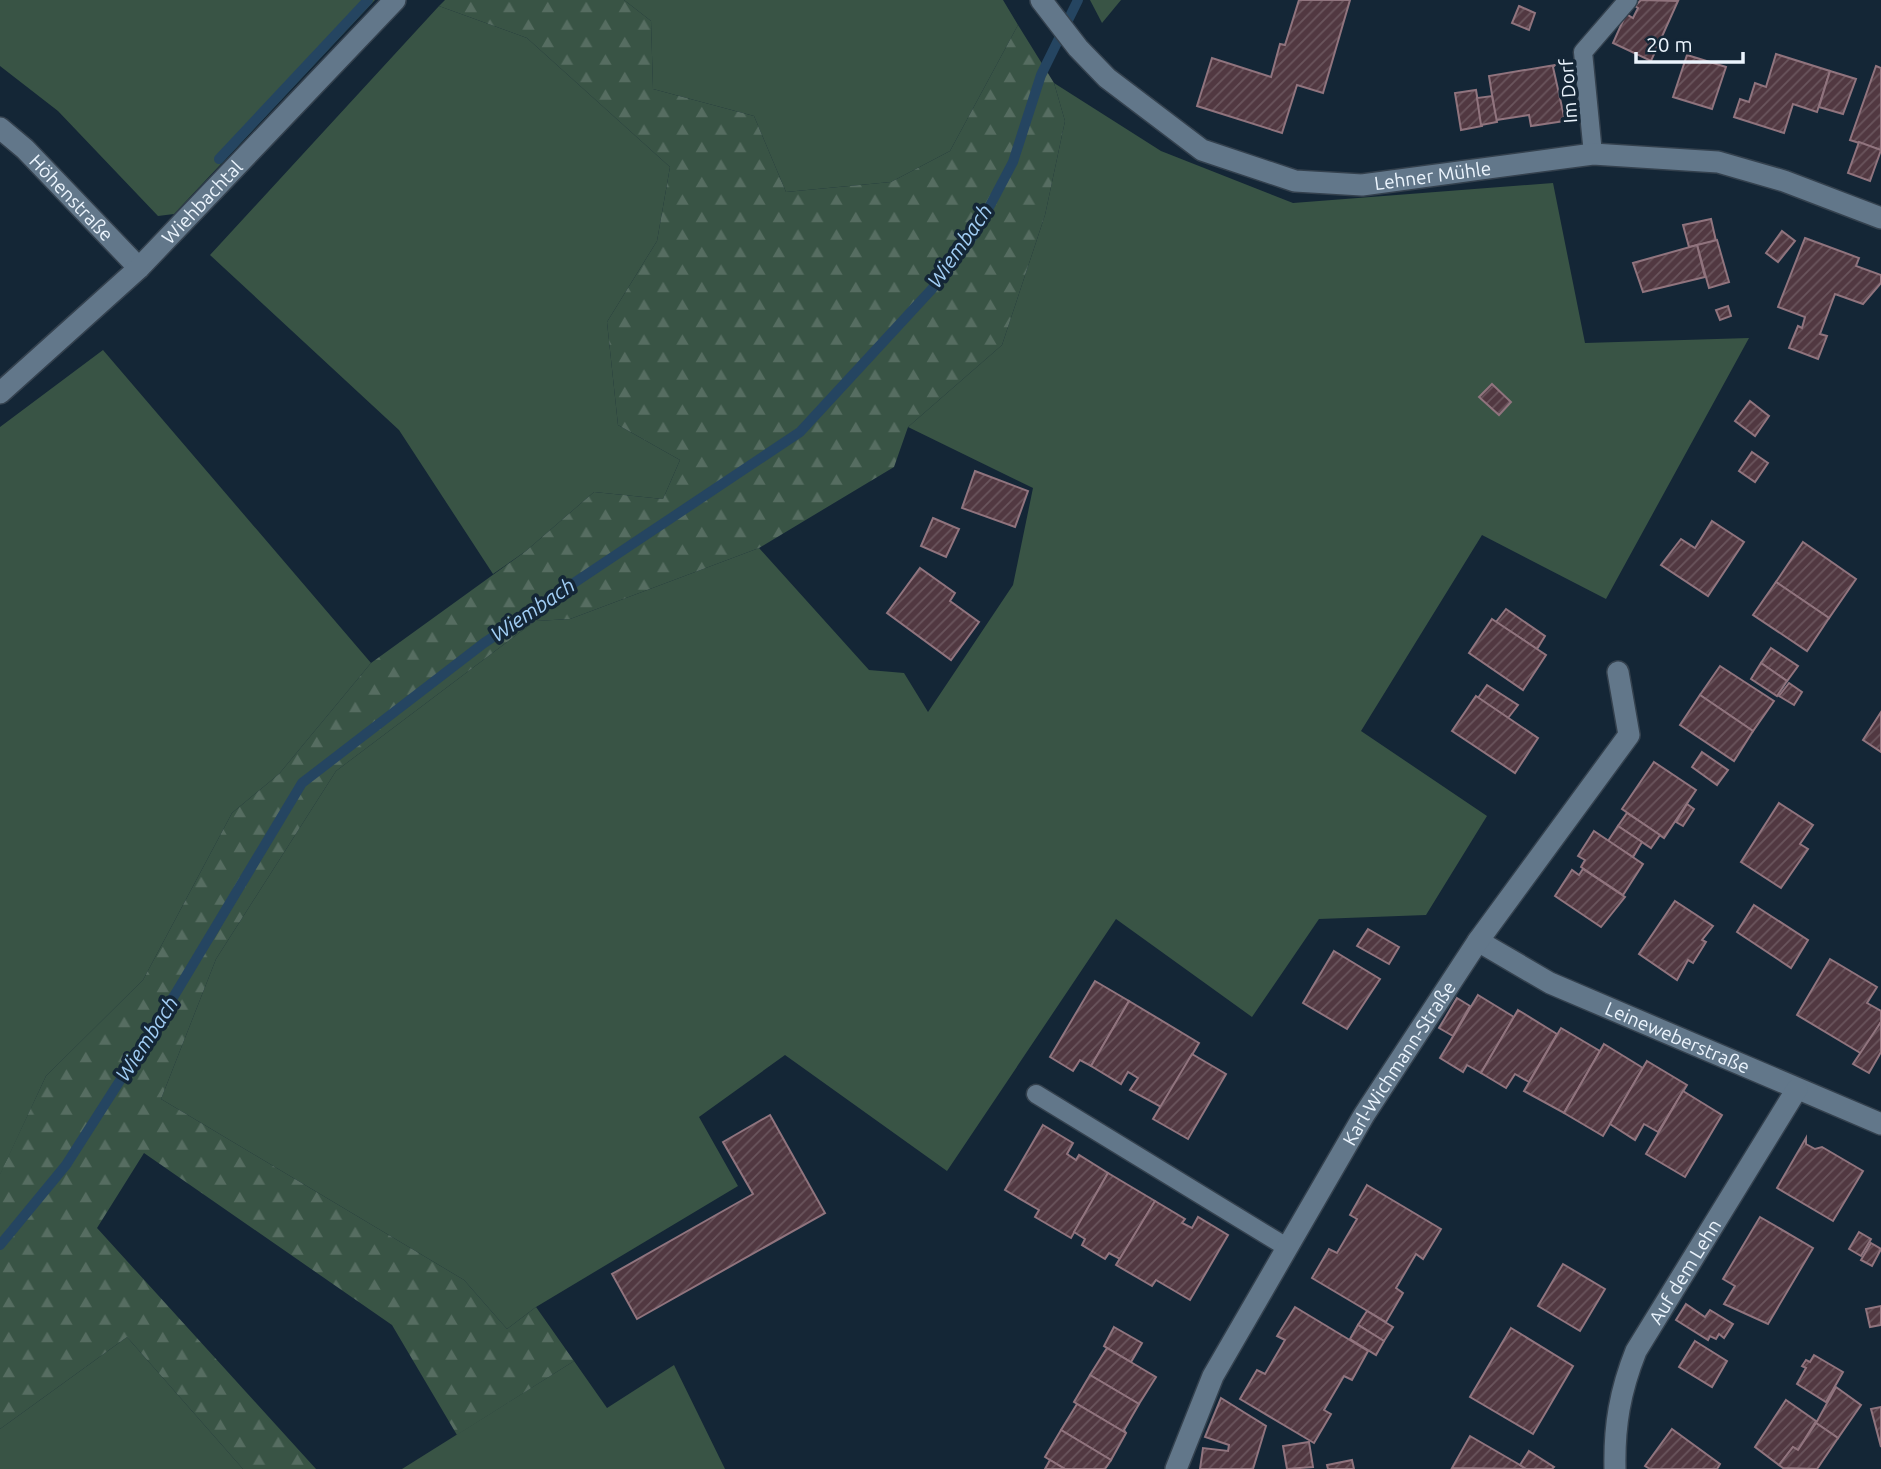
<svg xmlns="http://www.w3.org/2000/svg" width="1881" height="1469" viewBox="0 0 1881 1469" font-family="Ubuntu,sans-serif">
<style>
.green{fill:#395445}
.forest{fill:url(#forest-firs)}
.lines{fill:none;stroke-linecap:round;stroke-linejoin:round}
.stream{stroke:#254561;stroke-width:10}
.building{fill:url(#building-hatch);stroke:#90747e;stroke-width:2}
.lane-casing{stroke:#34414e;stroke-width:21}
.street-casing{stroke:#34414e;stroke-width:24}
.lane{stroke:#62778a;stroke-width:18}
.street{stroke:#62778a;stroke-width:21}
.labels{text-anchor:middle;stroke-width:7;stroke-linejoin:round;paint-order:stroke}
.street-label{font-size:19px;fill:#ebf4fd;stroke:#142636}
.water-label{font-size:21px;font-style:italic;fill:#a1cdf4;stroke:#142636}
</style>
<defs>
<pattern id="forest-firs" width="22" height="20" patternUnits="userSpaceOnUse" patternTransform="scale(1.75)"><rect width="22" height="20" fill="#395445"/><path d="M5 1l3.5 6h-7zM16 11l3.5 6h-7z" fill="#566d61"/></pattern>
<pattern id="building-hatch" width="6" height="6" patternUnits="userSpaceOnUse" patternTransform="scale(1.75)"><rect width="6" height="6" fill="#513841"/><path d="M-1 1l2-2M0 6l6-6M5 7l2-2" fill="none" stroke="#6a555d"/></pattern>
</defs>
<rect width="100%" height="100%" fill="#142636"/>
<!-- green -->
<g class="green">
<path d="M0,0H375L174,214L158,216L58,111L0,66Z"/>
<path d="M624,0H1003L1018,25L950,151L891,182L786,192L754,116L653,89L651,21Z"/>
<path d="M1090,0H1121L1102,23Z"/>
<path d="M439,6L527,38L670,167L657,241L607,322L618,425L680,460L663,499L594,492L526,551L493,574L399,430L210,255Z"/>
<path d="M1054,83L1161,151L1293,203L1553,183L1585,343L1749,338L1606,599L1482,535L1361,731L1487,816L1426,915L1319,919L1252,1017L1116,919L947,1171L785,1055L699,1117L738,1186L536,1307L507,1329L464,1280L161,1099L216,959L336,771L535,621L570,619L759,548L869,670L904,673L928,712L1013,585L1033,488L908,427L1002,345L1045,215L1065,121Z"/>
<path d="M103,350L371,663L279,774L232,813L143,980L46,1076L0,1175V427Z"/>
<path d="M127,1337L243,1469H0V1429Z"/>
<path d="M574,1361L607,1408L674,1365L725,1469H402Z"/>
</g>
<!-- forest -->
<path class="forest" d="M445,0H624L651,21L653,89L754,116L786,192L891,182L950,151L1018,25L1054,83L1065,121L1045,215L1002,345L908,427L894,467L759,548L570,619L535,621L336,771L216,959L161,1099L464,1280L507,1329L536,1307L574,1361L457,1435L392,1325L144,1153L97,1228L316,1469H243L127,1337L0,1429V1174L46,1076L143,980L232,813L279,774L371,663L526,551L594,492L663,499L680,460L618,425L607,322L657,241L670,167L527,38L439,6Z"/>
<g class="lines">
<!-- stream -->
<g class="stream">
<path d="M219,159L368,0"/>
<path d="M0,1245L66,1165L174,996L302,783L484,643L800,432L932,289L976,232L1013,162L1041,75L1078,0"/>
</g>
</g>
<!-- building -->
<g class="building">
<path d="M1299,0H1350L1323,93L1297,85L1282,133L1197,106L1212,58L1271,77L1280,44L1285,45Z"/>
<path d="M1641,0L1678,1L1651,61L1613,43L1626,14L1633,18L1638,8L1635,6Z"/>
<path d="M1519,6L1535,13L1529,30L1512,23Z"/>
<path d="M1776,54L1830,71L1817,112L1793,104L1784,133L1734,117L1740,99L1749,102L1755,83L1766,87Z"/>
<path d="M1687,55L1726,67L1712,109L1673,97Z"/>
<path d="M1555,65L1553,67L1565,121L1531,126L1529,115L1496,120L1489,76Z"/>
<path d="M1876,66L1881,68V150L1850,140Z"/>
<path d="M1830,71L1856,79L1843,114L1819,107Z"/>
<path d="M1476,90L1482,126L1461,130L1455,93Z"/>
<path d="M1492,96L1497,122L1481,125L1477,98Z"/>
<path d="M1859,142L1881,150L1870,181L1848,173Z"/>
<path d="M1711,219L1716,241L1689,247L1683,225Z"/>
<path d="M1782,231L1795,241L1778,262L1766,253Z"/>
<path d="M1805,238L1859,258L1856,266L1881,275V283L1863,304L1835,294L1820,334L1827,336L1818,359L1789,348L1798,326L1802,328L1805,317L1778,307Z"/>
<path d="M1717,240L1729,282L1709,288L1697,245Z"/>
<path d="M1697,245L1705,277L1643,292L1633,263Z"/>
<path d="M1728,306L1731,316L1720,320L1716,310Z"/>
<path d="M1492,384L1511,402L1499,415L1479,397Z"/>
<path d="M1750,401L1769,416L1755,436L1735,421Z"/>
<path d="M1752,452L1768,463L1755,482L1739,471Z"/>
<path d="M975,471L1028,491L1015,527L962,508Z"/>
<path d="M933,518L959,529L946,557L921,546Z"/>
<path d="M1712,521L1744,542L1708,596L1661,565L1681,539L1695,548Z"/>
<path d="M1803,542L1856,579L1829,618L1776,582Z"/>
<path d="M920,568L955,593L950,601L979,622L951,660L887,613Z"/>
<path d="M1776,582L1829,618L1807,651L1753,615Z"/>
<path d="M1506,609L1545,636L1537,649L1496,622Z"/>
<path d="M1492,619L1546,655L1523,690L1469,653Z"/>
<path d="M1771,648L1798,666L1787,681L1761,663Z"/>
<path d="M1761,663L1787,681L1777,696L1751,679Z"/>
<path d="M1720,666L1774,701L1753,731L1700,695Z"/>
<path d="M1789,683L1802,692L1794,705L1779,696Z"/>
<path d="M1487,685L1518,705L1508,718L1478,698Z"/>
<path d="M1700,695L1753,731L1734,761L1680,725Z"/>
<path d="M1476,696L1538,738L1515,773L1452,731Z"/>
<path d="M1881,712V752L1863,740Z"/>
<path d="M1702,752L1728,770L1717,785L1692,767Z"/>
<path d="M1654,762L1696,790L1664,838L1622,809Z"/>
<path d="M1779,803L1813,825L1800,844L1808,849L1781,888L1741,862Z"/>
<path d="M1687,804L1694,809L1683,826L1676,822Z"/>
<path d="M1627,813L1660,835L1651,848L1618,826Z"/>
<path d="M1618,826L1642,842L1633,857L1608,841Z"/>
<path d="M1594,831L1643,864L1623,895L1581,867L1585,860L1578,856Z"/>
<path d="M1583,869L1625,897L1601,927L1555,896L1572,870L1579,875Z"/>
<path d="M1675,901L1713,926L1702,940L1706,942L1693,963L1688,960L1677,980L1639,954Z"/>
<path d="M1754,905L1808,940L1791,968L1737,932Z"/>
<path d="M1368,929L1399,947L1389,964L1357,946Z"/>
<path d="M1334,951L1380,979L1347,1029L1303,1003Z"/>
<path d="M1830,959L1877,987L1867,1003L1881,1011V1022L1862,1054L1797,1015Z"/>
<path d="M1095,981L1129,1001L1091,1066L1080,1060L1073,1071L1050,1057Z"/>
<path d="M1478,995L1514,1017L1481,1073L1467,1065L1463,1072L1440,1058Z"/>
<path d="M1457,998L1470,1006L1453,1036L1439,1028Z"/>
<path d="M1129,1001L1199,1043L1161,1107L1130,1090L1138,1078L1128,1072L1121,1084L1091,1066Z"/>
<path d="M1518,1010L1557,1034L1529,1082L1515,1074L1506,1088L1481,1073Z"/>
<path d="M1881,1022V1052L1869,1073L1853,1064Z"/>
<path d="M1561,1028L1600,1051L1564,1113L1524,1091Z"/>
<path d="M1604,1044L1643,1068L1603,1136L1564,1113Z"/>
<path d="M1192,1054L1226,1074L1188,1139L1153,1119Z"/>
<path d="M1647,1061L1687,1085L1658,1132L1644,1124L1635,1140L1610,1124Z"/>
<path d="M1683,1091L1722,1115L1685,1177L1646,1154Z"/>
<path d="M770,1115L825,1213L637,1319L612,1274L753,1194L723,1142Z"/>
<path d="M1043,1125L1073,1143L1067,1154L1076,1160L1079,1155L1108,1173L1071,1238L1035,1217L1039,1210L1005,1190Z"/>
<path d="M1806,1138V1144L1815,1149L1822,1147L1863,1171L1833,1221L1777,1188Z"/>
<path d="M1108,1173L1155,1201L1120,1259L1109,1253L1105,1259L1082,1245L1085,1239L1074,1232Z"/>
<path d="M1367,1185L1441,1229L1423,1259L1416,1254L1396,1288L1403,1293L1386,1322L1312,1278L1329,1249L1337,1253L1357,1219L1350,1215Z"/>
<path d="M1155,1201L1185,1219L1182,1223L1192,1228L1198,1217L1228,1235L1190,1300L1156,1280L1152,1286L1116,1265Z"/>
<path d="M1760,1217L1813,1248L1768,1324L1724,1304L1735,1286L1723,1279Z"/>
<path d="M1859,1232L1871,1239L1861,1256L1849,1249Z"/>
<path d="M1871,1243L1881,1249L1872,1266L1861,1260Z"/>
<path d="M1563,1264L1605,1289L1580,1331L1538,1306Z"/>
<path d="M1686,1304L1705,1317L1710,1310L1733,1324L1724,1338L1719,1334L1716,1339L1710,1336L1708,1340L1676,1320Z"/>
<path d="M1881,1306V1325L1870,1327L1866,1309Z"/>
<path d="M1295,1307L1368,1351L1352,1380L1344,1376L1324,1410L1331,1414L1314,1443L1240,1399L1257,1370L1265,1374L1285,1340L1277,1336Z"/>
<path d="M1367,1311L1393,1327L1384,1341L1358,1325Z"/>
<path d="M1358,1325L1384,1341L1376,1355L1350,1339Z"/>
<path d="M1114,1327L1142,1343L1131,1362L1104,1346Z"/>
<path d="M1511,1328L1573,1366L1533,1434L1470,1397Z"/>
<path d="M1695,1341L1727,1361L1712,1387L1679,1367Z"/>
<path d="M1107,1348L1156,1377L1139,1404L1090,1375Z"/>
<path d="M1814,1355L1843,1372L1826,1402L1797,1384L1806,1368L1802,1366L1806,1360L1810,1362Z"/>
<path d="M1090,1375L1139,1404L1124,1430L1126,1433L1074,1402Z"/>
<path d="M1836,1387L1861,1405L1838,1438L1816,1423Z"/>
<path d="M1221,1398L1266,1426L1253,1469H1200L1203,1448L1228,1451L1229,1445L1205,1437Z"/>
<path d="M1786,1400L1816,1421L1798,1450L1793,1447L1779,1465L1755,1447Z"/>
<path d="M1077,1404L1126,1433L1111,1460L1061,1430Z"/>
<path d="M1881,1407V1447L1871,1409Z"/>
<path d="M1816,1423L1838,1438L1817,1469L1783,1468L1779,1465L1793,1447L1798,1450Z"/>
<path d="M1672,1429L1720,1464L1717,1469H1650L1645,1466Z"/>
<path d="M1061,1430L1111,1460L1105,1469H1065L1045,1457Z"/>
<path d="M1470,1436L1520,1465L1526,1469L1452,1468Z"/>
<path d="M1309,1442L1313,1467L1287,1469L1283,1446Z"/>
<path d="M1529,1451L1554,1467L1552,1469H1526L1520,1465Z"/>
<path d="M1050,1460L1065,1469H1045Z"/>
<path d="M1352,1460L1354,1469H1328L1327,1465Z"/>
</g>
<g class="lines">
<!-- lane casing -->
<g class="lane-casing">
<g id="lane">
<path d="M1593,154L1583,52L1628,0"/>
<path d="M1036,1094L1288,1248"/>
</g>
</g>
<!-- street casing -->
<g class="street-casing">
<g id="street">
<path id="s1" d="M1041,0L1078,48L1107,78L1202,150L1295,181L1362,185L1593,154L1718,162L1784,181L1881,218"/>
<path id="s2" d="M0,128L25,149L139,268"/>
<path id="s3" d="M0,393L139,268L395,0"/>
<path id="s4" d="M1478,941L1550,983L1881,1124"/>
<path id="s5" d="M1176,1469L1213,1376L1364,1115L1478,941L1629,735L1618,672"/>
<path id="s6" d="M1615,1469C1614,1426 1620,1391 1636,1351L1797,1089"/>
</g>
</g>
<!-- lane -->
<use href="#lane" class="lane"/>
<!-- street -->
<use href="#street" class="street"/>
</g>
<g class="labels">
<!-- street labels -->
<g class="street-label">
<text transform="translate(1568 91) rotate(-94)" y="7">Im Dorf</text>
<text dy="7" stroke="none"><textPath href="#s1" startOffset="458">Lehner Mühle</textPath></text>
<text dy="7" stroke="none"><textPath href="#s2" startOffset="100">Höhenstraße</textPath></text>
<text dy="7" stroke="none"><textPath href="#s3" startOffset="278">Wiehbachtal</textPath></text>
<text dy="7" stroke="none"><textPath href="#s4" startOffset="222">Leineweberstraße</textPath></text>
<text dy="7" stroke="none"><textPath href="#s5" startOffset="464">Karl-Wichmann-Straße</textPath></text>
<text dy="7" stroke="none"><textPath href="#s6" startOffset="214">Auf dem Lehn</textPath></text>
</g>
<!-- water labels -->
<g class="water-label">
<text transform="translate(960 246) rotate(-55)" y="7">Wiembach</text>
<text transform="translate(533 610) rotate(-34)" y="7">Wiembach</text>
<text transform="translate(147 1039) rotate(-57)" y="7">Wiembach</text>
</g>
</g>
<!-- scale -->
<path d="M1636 52v10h107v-10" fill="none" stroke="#ebf4fd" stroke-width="3.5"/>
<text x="1646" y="52" font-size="21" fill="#ebf4fd" stroke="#142636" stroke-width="5" paint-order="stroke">20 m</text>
</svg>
